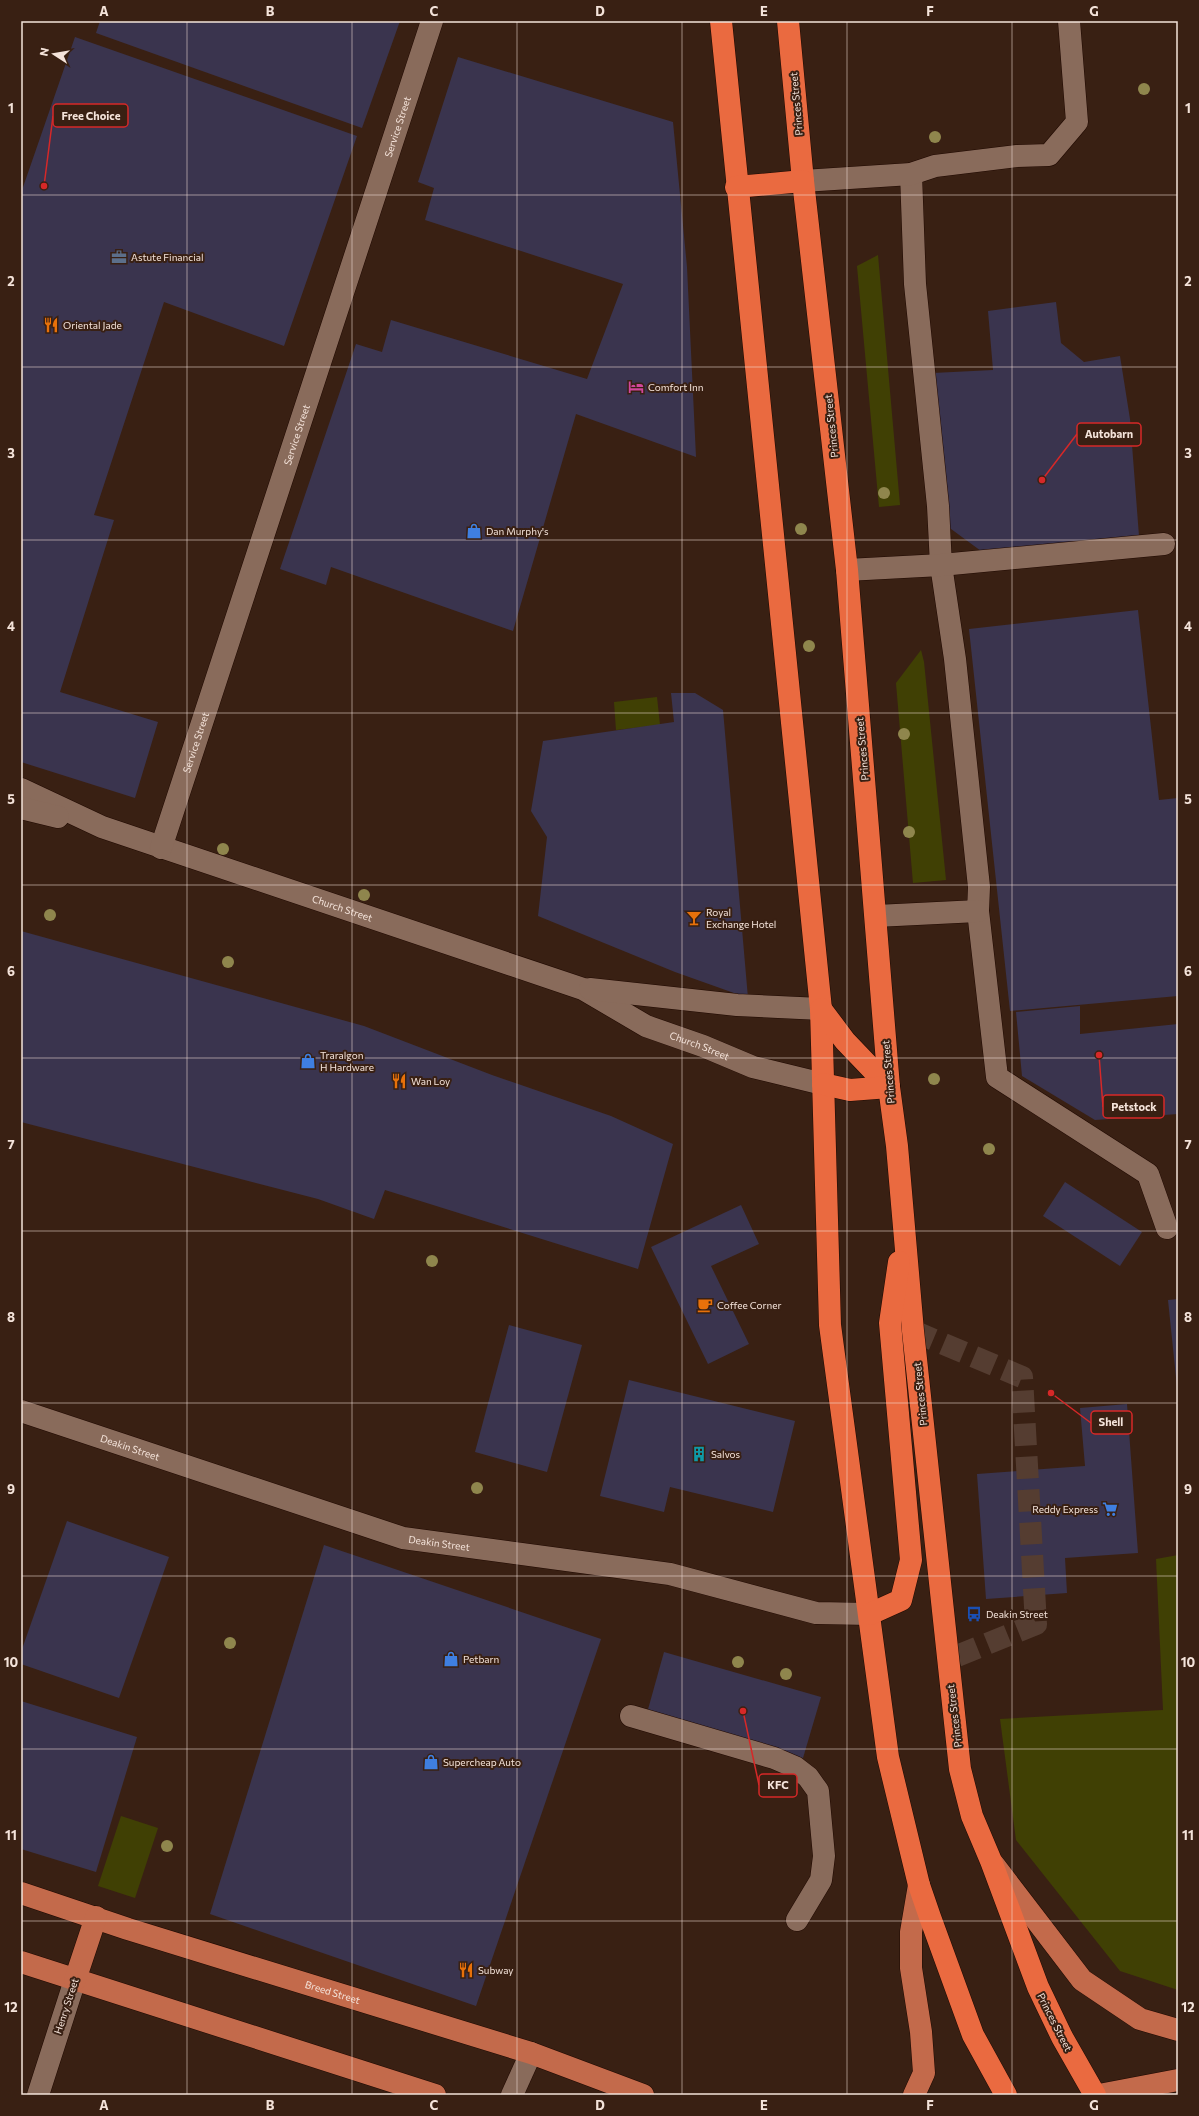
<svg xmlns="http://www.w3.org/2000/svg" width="1199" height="2116" viewBox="0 0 1199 2116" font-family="Commissioner,sans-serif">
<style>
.green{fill:#404004}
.building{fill:#3a344e}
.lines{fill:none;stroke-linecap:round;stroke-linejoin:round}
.minor-tunnel{stroke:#553d31;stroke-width:22;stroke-dasharray:22 11;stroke-linecap:butt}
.minor-casing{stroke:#200900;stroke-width:23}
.major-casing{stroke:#200900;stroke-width:23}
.highway-casing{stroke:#200900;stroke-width:23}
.minor{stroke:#896b5b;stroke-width:22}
.major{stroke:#c36a4b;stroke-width:22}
.highway{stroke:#ea6a40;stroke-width:22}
.tree{fill:#8f864d}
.grid{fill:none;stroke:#f4e3da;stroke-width:1;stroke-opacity:0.55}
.labels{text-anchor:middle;stroke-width:4;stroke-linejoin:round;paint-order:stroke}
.street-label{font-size:10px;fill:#f4e3da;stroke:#392013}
.poi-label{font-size:10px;fill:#f4e3da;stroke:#392013;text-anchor:start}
.leader{fill:none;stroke:#d62828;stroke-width:1.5}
.callout-dot{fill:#d62828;stroke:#392013;stroke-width:1.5}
.callout{fill:#392013;stroke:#d62828;stroke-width:1.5}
.callout-label{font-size:11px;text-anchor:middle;font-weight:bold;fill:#f4e3da}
.neatline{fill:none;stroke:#f4e3da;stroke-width:1.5}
.grid-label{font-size:13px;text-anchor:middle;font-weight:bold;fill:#f4e3da}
</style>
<rect width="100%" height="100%" fill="#392013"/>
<!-- green -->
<g class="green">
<path d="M878,255L900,505L879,507L857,266Z"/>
<path d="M921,650L924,662L946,880L913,883L896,683Z"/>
<path d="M657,697L660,725L616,730L614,702Z"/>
<path d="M1178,1555V1990L1120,1971L1016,1840L1000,1719L1163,1710L1156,1559Z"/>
<path d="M121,1816L158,1828L135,1898L98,1886Z"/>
</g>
<!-- building -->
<g class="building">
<path d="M100,21H400L362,128L96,33Z"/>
<path d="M75,37L357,136L284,346L164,302L94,515L114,520L60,692L158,722L135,798L21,762V193Z"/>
<path d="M458,57L673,122L687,267L696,457L576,414L513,631L331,567L326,585L280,569L356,344L382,352L391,320L587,379L623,284L425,220L434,188L418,182Z"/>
<path d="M1056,302L1061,343L1084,362L1120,356L1130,419L1139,536L981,551L947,526L933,373L993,370L988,311Z"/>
<path d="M1138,610L1159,800L1178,798V996L1010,1011L969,629Z"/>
<path d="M671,693H695L723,710L748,998L675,972L538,916L547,837L531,811L543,741L674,722Z"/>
<path d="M21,931L364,1026L492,1075L611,1116L673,1144L638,1269L385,1190L374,1219L318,1199L21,1122Z"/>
<path d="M1080,1006V1034L1178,1024V1114L1095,1120L1022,1076L1016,1012Z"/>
<path d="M1065,1182L1142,1232L1120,1266L1043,1216Z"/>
<path d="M741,1205L759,1244L711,1266L749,1344L708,1364L651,1247Z"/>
<path d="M1178,1299V1387H1177L1168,1300Z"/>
<path d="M509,1325L582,1345L547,1472L475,1452Z"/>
<path d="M629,1380L795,1421L773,1512L670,1487L664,1512L600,1496Z"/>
<path d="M1127,1404L1138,1553L1065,1558L1067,1593L986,1599L977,1474L1085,1466L1080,1408Z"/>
<path d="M67,1521L169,1557L119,1698L21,1664V1652Z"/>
<path d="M324,1545L601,1639L476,2006L210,1914Z"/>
<path d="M664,1652L821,1697L803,1758L647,1713Z"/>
<path d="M21,1701L137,1737L96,1872L21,1849Z"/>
</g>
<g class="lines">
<!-- minor-tunnel -->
<path class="minor-tunnel" d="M913,1331L1022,1377L1036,1624L947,1660"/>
<!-- minor casing -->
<g class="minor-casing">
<g id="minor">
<path d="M911,174L915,284L938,506L941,565L955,659L979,887L978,911L997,1077L1148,1174L1167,1228"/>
<path d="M803,181L911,174L935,166L1017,156L1049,155L1077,122L1069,21"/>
<path d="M847,570L941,565L1164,544"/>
<path id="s1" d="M21,789L102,827L583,989L646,1026L703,1046L753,1067L823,1084"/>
<path d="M21,808L58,817"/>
<path id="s2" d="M161,848L432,21"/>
<path d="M876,916L978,911"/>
<path d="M590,989L737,1005L821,1009"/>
<path id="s3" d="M21,1411L403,1538L670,1574L816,1613L870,1614"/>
<path d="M631,1716L774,1758L795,1767L808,1777L818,1791L824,1856L821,1880L797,1920"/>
<path d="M38,2095L75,1980"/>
<path d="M512,2095L531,2053"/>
</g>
</g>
<!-- major casing -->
<g class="major-casing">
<g id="major">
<path d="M994,1865L1082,1980L1140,2019L1178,2030"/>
<path id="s4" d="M21,1893L128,1929L531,2053L643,2095"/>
<path d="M21,1962L435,2095"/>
<path d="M75,1980L96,1917"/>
<path d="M914,2095L924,2073L921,2032L911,1968V1932L919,1885"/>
<path d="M1099,2095L1178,2080"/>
</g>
</g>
<!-- highway casing -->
<g class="highway-casing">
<g id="highway">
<path d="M721,21L821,1009L830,1325L888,1757L919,1885L930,1917L973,2035L1006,2095"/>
<path d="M788,21L803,181L847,570L889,1087L897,1146L913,1331L960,1769L972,1816L991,1861L1038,1987L1062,2037L1095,2095"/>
<path d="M736,187L803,181"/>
<path d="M821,1009L845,1041L889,1087"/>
<path d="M823,1084L850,1090L889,1087"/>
<path d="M870,1614L901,1600L911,1560L890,1323L899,1262"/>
</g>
</g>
<!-- minor -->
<use href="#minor" class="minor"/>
<!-- major -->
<use href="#major" class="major"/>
<!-- highway -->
<use href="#highway" class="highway"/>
</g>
<!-- trees -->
<g class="tree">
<circle cx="1144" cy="89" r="6"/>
<circle cx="935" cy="137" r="6"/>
<circle cx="884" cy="493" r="6"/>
<circle cx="801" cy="529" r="6"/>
<circle cx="809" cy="646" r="6"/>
<circle cx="904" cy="734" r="6"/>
<circle cx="909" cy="832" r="6"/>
<circle cx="223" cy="849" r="6"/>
<circle cx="364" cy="895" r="6"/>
<circle cx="50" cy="915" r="6"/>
<circle cx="228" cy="962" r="6"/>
<circle cx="934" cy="1079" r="6"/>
<circle cx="989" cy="1149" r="6"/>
<circle cx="432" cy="1261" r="6"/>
<circle cx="477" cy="1488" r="6"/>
<circle cx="230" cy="1643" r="6"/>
<circle cx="738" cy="1662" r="6"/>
<circle cx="786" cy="1674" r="6"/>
<circle cx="167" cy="1846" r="6"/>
</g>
<!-- grid -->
<path class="grid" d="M187,21V2095M352,21V2095M517,21V2095M682,21V2095M847,21V2095M1012,21V2095M21,195H1178M21,367H1178M21,540H1178M21,713H1178M21,885H1178M21,1058H1178M21,1231H1178M21,1403H1178M21,1576H1178M21,1749H1178M21,1921H1178"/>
<!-- icons -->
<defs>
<g id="office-bare" transform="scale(1.2)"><path d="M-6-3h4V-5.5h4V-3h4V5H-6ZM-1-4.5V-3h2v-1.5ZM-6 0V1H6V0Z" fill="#5c6f8a" stroke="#392013" stroke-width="2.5" paint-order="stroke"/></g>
<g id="restaurant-bare" transform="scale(1.2)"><path d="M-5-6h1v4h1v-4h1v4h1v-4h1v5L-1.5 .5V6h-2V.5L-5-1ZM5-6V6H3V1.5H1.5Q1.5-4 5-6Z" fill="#e8710a" stroke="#392013" stroke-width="2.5" paint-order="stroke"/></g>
<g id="hotel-bare" transform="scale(1.2)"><path d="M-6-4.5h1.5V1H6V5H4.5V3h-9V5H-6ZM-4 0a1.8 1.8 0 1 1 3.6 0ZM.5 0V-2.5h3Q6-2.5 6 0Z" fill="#d1479c" stroke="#392013" stroke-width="2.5" paint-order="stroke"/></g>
<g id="shop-bare" transform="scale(1.2)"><path d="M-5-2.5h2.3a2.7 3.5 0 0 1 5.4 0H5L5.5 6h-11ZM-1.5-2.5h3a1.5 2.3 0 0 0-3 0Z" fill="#3f7fe0" stroke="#392013" stroke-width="2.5" paint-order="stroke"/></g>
<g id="bar-bare" transform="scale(1.2)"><path d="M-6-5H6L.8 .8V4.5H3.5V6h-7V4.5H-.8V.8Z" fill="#e8710a" stroke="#392013" stroke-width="2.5" paint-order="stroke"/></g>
<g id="cafe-bare" transform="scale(1.2)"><path d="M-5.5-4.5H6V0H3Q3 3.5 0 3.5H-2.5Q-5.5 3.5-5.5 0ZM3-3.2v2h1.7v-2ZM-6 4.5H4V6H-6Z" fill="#e8710a" stroke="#392013" stroke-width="2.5" paint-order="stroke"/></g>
<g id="building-bare" transform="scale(1.2)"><path d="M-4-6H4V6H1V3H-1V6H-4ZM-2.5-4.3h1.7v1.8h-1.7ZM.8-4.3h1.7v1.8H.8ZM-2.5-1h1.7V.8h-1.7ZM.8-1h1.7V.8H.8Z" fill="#0f9aa8" stroke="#392013" stroke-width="2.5" paint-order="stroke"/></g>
<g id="supermarket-bare" transform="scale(1.2)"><path d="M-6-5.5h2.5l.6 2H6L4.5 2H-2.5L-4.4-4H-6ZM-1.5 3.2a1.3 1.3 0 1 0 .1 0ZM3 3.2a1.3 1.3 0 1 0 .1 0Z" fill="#3f7fe0" stroke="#392013" stroke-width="2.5" paint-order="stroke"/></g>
<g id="bus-bare" transform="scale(1.2)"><path d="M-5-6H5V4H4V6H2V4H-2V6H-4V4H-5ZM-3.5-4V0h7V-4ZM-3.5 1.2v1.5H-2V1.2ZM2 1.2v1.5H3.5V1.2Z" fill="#1a4fb4" stroke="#392013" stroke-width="2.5" paint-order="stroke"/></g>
</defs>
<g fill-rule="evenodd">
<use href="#office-bare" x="119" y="257"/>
<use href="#restaurant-bare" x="51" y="325"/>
<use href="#hotel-bare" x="636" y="387"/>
<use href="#shop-bare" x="474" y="531"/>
<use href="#bar-bare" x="694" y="918"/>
<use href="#shop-bare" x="308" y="1061"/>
<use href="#restaurant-bare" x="399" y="1081"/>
<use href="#cafe-bare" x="705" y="1305"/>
<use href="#building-bare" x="699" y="1454"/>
<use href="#supermarket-bare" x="1110" y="1509"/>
<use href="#bus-bare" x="974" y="1614"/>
<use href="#shop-bare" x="451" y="1659"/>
<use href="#shop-bare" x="431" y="1762"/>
<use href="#restaurant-bare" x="466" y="1970"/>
</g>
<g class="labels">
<!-- street labels -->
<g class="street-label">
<text transform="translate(796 104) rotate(-95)" y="4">Princes Street</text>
<text dy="4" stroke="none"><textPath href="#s2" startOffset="759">Service Street</textPath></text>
<text transform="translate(831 426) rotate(-96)" y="4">Princes Street</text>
<text dy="4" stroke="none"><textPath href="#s2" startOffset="435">Service Street</textPath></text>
<text dy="4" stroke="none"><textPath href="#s2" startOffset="111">Service Street</textPath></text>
<text transform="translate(862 749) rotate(-95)" y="4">Princes Street</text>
<text dy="4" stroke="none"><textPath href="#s1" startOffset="343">Church Street</textPath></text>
<text dy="4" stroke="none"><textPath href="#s1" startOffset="727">Church Street</textPath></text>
<text transform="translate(888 1072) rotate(-95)" y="4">Princes Street</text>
<text transform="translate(920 1394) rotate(-96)" y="4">Princes Street</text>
<text dy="4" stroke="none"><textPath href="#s3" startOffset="115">Deakin Street</textPath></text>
<text dy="4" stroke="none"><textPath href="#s3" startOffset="439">Deakin Street</textPath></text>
<text transform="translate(954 1716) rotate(-97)" y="4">Princes Street</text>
<text dy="4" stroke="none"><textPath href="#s4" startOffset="327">Breed Street</textPath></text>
<text transform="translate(66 2006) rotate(-72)" y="4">Henry Street</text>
<text transform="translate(1055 2022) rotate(63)" y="4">Princes Street</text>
</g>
<!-- poi labels -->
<g class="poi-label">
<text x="131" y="261">Astute Financial</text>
<text x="63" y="329">Oriental Jade</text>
<text x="648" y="391">Comfort Inn</text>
<text x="486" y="535">Dan Murphy's</text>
<text x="706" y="916">Royal<tspan x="706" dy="12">Exchange Hotel</tspan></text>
<text x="320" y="1059">Traralgon<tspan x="320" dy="12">H Hardware</tspan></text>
<text x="411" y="1085">Wan Loy</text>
<text x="717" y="1309">Coffee Corner</text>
<text x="711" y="1458">Salvos</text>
<text x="1098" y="1513" text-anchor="end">Reddy Express</text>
<text x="986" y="1618">Deakin Street</text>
<text x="463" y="1663">Petbarn</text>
<text x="443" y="1766">Supercheap Auto</text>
<text x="478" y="1974">Subway</text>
</g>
</g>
<!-- callouts -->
<path class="leader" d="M44 186L53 116M1042 480L1077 434M1099 1055L1103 1107M1051 1393L1091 1423M743 1711L759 1785"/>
<g class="callout-dot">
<circle cx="44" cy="186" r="4"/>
<circle cx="1042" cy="480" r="4"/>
<circle cx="1099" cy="1055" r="4"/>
<circle cx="1051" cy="1393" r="4"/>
<circle cx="743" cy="1711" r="4"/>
</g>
<g class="callout">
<rect x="53" y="104" width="75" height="23" rx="4"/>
<rect x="1077" y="423" width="64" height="23" rx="4"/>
<rect x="1103" y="1095" width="61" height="23" rx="4"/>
<rect x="1091" y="1411" width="41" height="23" rx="4"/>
<rect x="759" y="1774" width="38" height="23" rx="4"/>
</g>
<g class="callout-label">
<text x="91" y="120">Free Choice</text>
<text x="1109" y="438">Autobarn</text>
<text x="1134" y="1111">Petstock</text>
<text x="1111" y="1426">Shell</text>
<text x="778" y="1789">KFC</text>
</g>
<!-- border -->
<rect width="1199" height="2116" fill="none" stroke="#392013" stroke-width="44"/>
<!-- north arrow -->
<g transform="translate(54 54) rotate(282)" stroke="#392013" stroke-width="3" paint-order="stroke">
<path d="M0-3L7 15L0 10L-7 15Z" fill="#f4e3da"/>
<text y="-6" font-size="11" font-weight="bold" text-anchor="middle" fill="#f4e3da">N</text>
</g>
<rect x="22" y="22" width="1155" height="2072" class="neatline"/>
<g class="grid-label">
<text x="104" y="16">A</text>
<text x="270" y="16">B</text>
<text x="434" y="16">C</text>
<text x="600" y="16">D</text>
<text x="764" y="16">E</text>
<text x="930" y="16">F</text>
<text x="1094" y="16">G</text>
<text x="11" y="113">1</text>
<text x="1188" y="113">1</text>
<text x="11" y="286">2</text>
<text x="1188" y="286">2</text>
<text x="11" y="458">3</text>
<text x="1188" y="458">3</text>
<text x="11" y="631">4</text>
<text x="1188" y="631">4</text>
<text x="11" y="804">5</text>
<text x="1188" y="804">5</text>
<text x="11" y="976">6</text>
<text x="1188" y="976">6</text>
<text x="11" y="1149">7</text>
<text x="1188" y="1149">7</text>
<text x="11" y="1322">8</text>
<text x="1188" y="1322">8</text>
<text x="11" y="1494">9</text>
<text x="1188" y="1494">9</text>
<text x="11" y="1667">10</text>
<text x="1188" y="1667">10</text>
<text x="11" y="1840">11</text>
<text x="1188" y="1840">11</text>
<text x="11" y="2012">12</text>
<text x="1188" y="2012">12</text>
<text x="104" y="2110">A</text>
<text x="270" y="2110">B</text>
<text x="434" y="2110">C</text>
<text x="600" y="2110">D</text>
<text x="764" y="2110">E</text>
<text x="930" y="2110">F</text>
<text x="1094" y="2110">G</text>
</g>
</svg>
